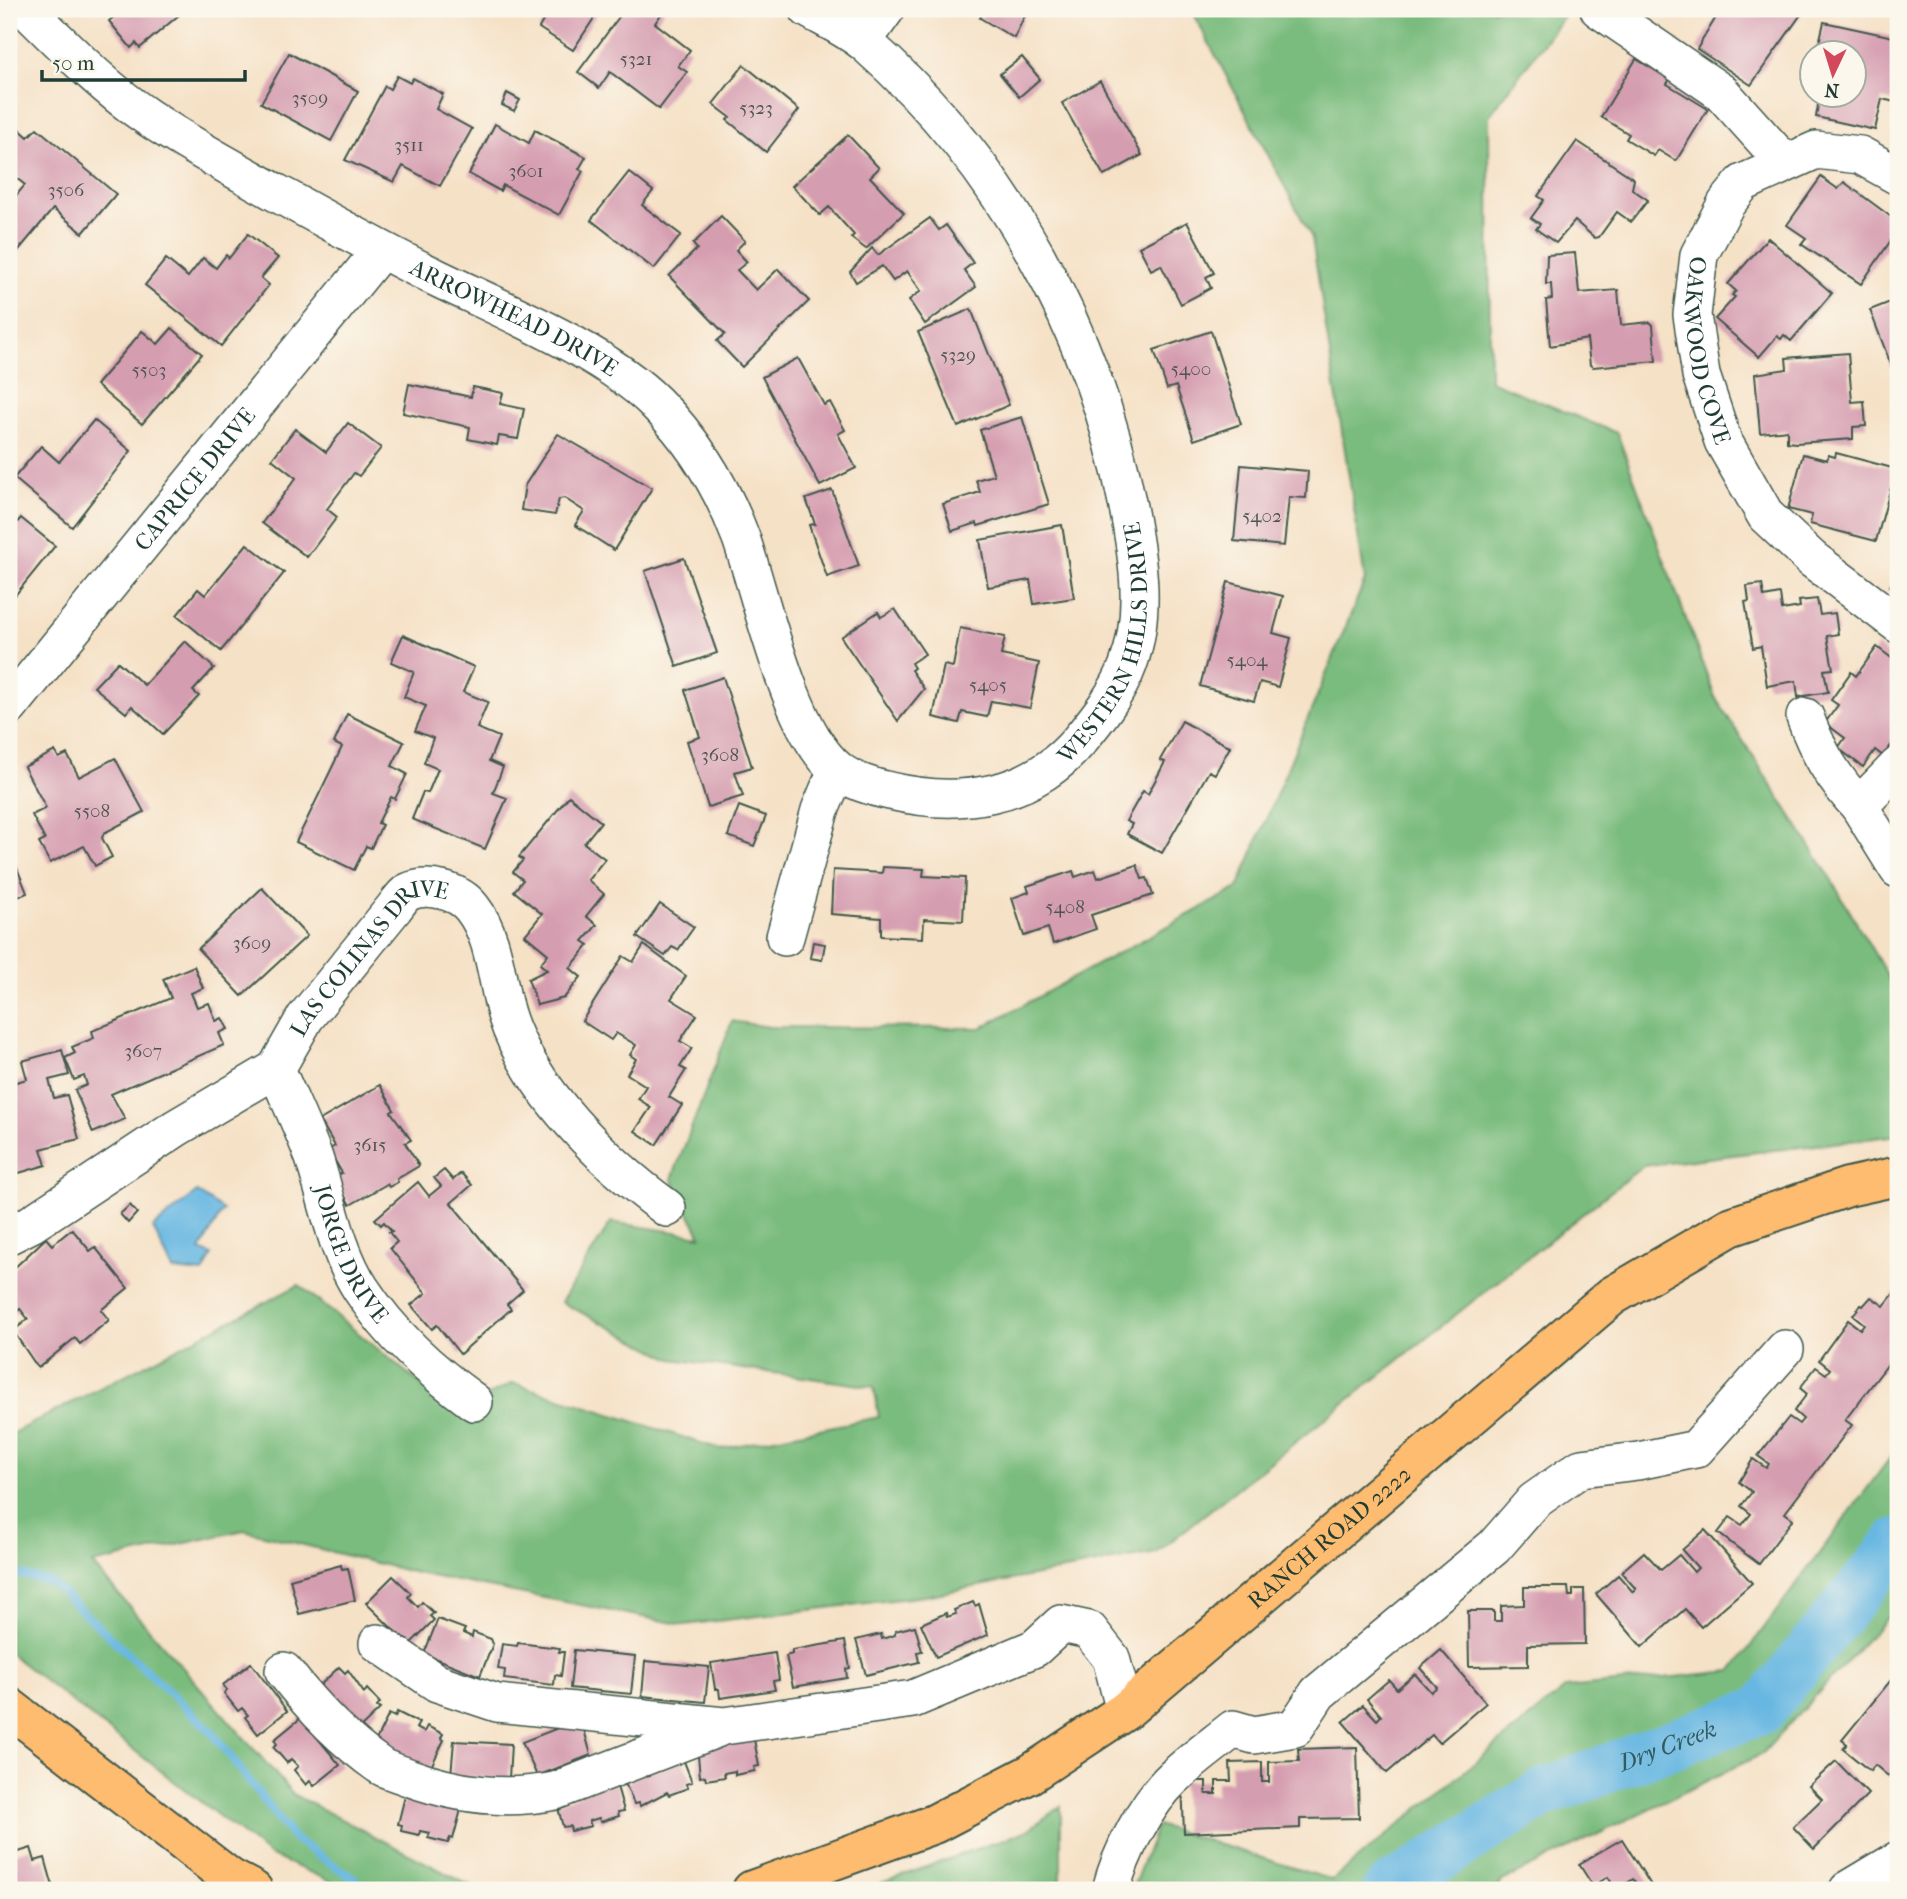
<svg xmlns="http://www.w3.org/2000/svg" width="1907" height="1899" viewBox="0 0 1907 1899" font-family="'IM FELL French Canon',serif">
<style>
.forest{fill:#7abc7e;stroke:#4c7c59;stroke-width:2}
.water{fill:#67b7e2;stroke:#437a8b;stroke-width:2}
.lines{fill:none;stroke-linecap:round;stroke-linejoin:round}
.stream{stroke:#67b7e2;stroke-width:8}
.river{stroke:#67b7e2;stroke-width:49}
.building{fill:#d59db0}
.minor-casing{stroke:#3f564a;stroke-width:40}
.major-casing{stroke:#3f564a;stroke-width:42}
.minor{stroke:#fff;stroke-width:37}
.major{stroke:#febc70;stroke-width:38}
.labels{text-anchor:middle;stroke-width:5;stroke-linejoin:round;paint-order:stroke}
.number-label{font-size:19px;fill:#4c5553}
.street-label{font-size:23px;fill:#1f3d34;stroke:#fbf7ec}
.water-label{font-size:24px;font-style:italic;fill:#315c60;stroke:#fbf7ec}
</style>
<rect width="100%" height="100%" fill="#fbf7ec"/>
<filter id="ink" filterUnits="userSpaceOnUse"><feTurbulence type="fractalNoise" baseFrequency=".0143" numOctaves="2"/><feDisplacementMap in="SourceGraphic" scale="14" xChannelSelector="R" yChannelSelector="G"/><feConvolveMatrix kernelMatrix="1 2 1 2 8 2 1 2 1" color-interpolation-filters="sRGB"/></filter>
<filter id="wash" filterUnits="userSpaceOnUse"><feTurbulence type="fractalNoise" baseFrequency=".00686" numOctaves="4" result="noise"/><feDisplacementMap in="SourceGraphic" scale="28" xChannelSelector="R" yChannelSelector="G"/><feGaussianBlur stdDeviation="1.57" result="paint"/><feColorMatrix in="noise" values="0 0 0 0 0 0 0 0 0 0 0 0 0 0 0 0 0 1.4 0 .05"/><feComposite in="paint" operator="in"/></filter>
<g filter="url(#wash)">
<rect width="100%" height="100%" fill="#f5e1c6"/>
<!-- forest -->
<g class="forest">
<path d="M1191,9H1569L1489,116L1490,381L1617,433L1715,697L1828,874L1898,994V1135L1643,1166L1156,1553L925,1596L684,1625L416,1573L244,1530L92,1564L294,1795L471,1886L456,1890H352L269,1855L9,1653V1435L299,1285L455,1412L513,1383L720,1449L879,1417L874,1387L672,1359L561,1302L611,1222L701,1236L672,1179L732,1021L769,1027L981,1028L1238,888L1365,580L1312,238Z"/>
<path d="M1898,1447V1606L1762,1754L1502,1881L1494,1890H1132L1157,1825L1332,1880L1566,1688L1732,1671Z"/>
<path d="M1061,1806V1890H862L1026,1831Z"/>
</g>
<!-- water -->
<path class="water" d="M197,1192L223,1210L200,1250L212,1255L203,1273L173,1270L153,1228Z"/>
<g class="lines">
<!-- stream -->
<path class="stream" d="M9,1572L51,1582L210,1730L293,1838L371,1890"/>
<!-- river -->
<path class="river" id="s1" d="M1387,1890L1543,1793L1762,1710L1898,1542"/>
</g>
<g id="blocks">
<!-- building -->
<g class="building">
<path d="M123,9H186L140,48L136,43L131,48L109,21Z"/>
<path d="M528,9H600L573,50L539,28L544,19Z"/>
<path d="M625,9H665L655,23L690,50L678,66L687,72L659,109L610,72L599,88L578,72Z"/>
<path d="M985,9H1028L1014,38L980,18Z"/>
<path d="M1721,9H1795L1802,13L1751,85L1697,49Z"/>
<path d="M1824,22L1898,38V84L1895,102L1882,99L1875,130L1816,117L1820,94H1854V52H1817Z"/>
<path d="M289,53L358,91L331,141L261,103Z"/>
<path d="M1022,57L1040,79L1019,97L1000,74Z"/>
<path d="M1636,59L1670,79L1667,84L1708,109L1676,161L1658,150L1654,156L1626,139L1629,134L1601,117Z"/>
<path d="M744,65L799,110L766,152L727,120L730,117L713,104Z"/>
<path d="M397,76L410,83L413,78L443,94L436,109L472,129L440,186L403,166L394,182L345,160L385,86L390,89Z"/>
<path d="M1100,81L1142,155L1104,176L1062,103Z"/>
<path d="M507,93L520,100L514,111L502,105Z"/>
<path d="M495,124L529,143L535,130L586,157L579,169L583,171L559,215L503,185L500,191L469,174Z"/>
<path d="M17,127L28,137L37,128L116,194L83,233L53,209L13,257L9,253V204L25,185L9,172V137Z"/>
<path d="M848,135L879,168L870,177L904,213L866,249L851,238L854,235L829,207L820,215L792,186Z"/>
<path d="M1577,141L1634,179L1632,189L1648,200L1631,222L1617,212L1599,237L1595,238L1575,221L1556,243L1536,229L1540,224L1531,218L1544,200L1538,196Z"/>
<path d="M629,172L653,191L642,205L681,235L654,269L591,220Z"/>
<path d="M1821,177L1838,189L1844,182L1898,222V230L1861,284L1801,244L1806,238L1787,225Z"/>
<path d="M721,216L745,241L736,250L747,262L737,270L756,290L778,269L809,301L742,367L717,341L725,334L669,276L697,249L693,244Z"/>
<path d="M930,218L939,230L946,225L973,263L964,270L976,287L925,324L909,300L921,291L907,271L893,281L882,266L856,282L850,272L872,248L878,255Z"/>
<path d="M1187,222L1214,273L1206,277L1211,288L1181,304L1161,265L1151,270L1139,247Z"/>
<path d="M248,234L278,258L261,278L269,285L221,346L145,285L166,259L188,277L203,258L216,268L226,255L229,258Z"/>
<path d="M1768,238L1832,293L1791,341L1784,335L1781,339L1777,336L1759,357L1715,319L1735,297L1732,295L1736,291L1728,284Z"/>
<path d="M1575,253L1579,293L1618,290L1621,325L1650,322L1653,325L1656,361L1593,367L1590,365L1587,339L1550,346L1546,300L1552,299L1551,284H1546L1547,255Z"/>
<path d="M1898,299V383L1870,310Z"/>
<path d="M971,309L1009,405L958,427L918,332Z"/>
<path d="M172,328L202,354L142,424L96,385L142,331L158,344Z"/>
<path d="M1211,331L1241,424L1194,440L1176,386L1167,389L1154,350Z"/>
<path d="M1848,353L1852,402L1864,401L1866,426L1853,427V439L1796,443L1787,442V430L1760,433L1755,374L1787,369L1786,358Z"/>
<path d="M798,358L824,405L830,402L845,430L838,434L856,468L820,486L762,377Z"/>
<path d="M409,384L471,397L473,387L503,393L500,404L524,409L518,439L499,436L497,445L468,439L470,427L403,413Z"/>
<path d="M1022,417L1049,504L978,526L977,523L952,531L943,504L980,492L976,480L994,475L980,430Z"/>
<path d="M94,420L131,451L72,527L14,478L41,446L59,462Z"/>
<path d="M348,423L381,448L359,476L354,473L327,509L337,517L307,557L262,523L296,478L272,459L295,429L326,452Z"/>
<path d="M558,434L652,488L614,550L575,525L584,511L564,498L559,499L555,515L521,510L525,485Z"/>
<path d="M1836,453L1896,469L1876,541L1810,524L1812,515L1788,509L1803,454L1827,460L1828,455L1835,457Z"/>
<path d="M1241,465L1308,471L1306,498L1289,497L1284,546L1234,541Z"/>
<path d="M832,490L859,566L827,577L809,525L815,524L806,499Z"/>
<path d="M21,518L55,546L9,603V532Z"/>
<path d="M1062,525L1074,598L1034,604L1030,580L988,587L980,540Z"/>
<path d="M247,544L284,573L221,651L177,615L198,589L205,595Z"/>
<path d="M684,558L717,653L677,667L645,571Z"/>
<path d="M1898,572V593L1890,586Z"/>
<path d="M1228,582L1283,596L1273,633L1291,638L1278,687L1260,682L1254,701L1200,686Z"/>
<path d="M1762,584L1764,597L1780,594L1782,610L1800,607L1799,601L1817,599L1820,615L1835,613L1838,634L1827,636L1833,669L1824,670L1828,692L1798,697L1796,681L1767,686L1761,646L1753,648L1745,602L1749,601L1747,586Z"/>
<path d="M895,609L925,654L911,663L914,668L911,670L924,689L898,721L841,637L878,612L881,617Z"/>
<path d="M960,628L1005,637L1001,655L1039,663L1030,708L991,701L987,717L962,712L959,723L933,717L944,665L953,667Z"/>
<path d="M403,635L474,667L463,692L488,702L477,728L499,737L489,761L503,767L493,793L507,798L485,849L412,819L423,792L428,793L438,769L424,763L433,738L415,731L426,706L404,697L414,672L391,662Z"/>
<path d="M185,641L214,668L193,691L199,696L163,734L132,706L126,713L94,687L118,662L144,685Z"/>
<path d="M1877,647L1898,663L1896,679L1898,681V736L1883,756L1875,750L1863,767L1838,748L1845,738L1825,723L1838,705L1831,700L1851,672L1856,676Z"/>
<path d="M723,677L752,767L735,772L743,796L708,807L687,741L700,737L685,690Z"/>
<path d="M347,714L404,742L392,766L407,774L395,799L391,797L378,823L382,825L371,848L366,846L354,870L296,842L342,747L334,743Z"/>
<path d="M1182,721L1230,747L1215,774L1209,771L1162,853L1127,834L1132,824L1126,821L1143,791L1148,794L1165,762L1160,760Z"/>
<path d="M55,751L59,758L67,754L79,777L115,758L144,812L104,833L102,838L112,857L95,866L84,846L50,863L39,843L45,840L32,815L46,808L24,767Z"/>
<path d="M569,796L601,822L584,843L605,859L588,880L604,894L586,916L597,925L583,941L589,945L570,968L581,977L564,998L537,1005L528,979L547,970L540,964L548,954L525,935L542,914L514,891L523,880L513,872L523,860L519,857Z"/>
<path d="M739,806L766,816L754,846L728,836Z"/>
<path d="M9,848L27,893L9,901Z"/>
<path d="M1137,865L1142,879L1147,878L1153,895L1091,915L1096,929L1053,944L1048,928L1024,936L1012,898L1029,892L1027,886L1073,871L1075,877L1095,870L1098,878Z"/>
<path d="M883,867L924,869L923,876L965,878L963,921L924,919L923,938L881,936V918L831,914L833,870L882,873Z"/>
<path d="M262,888L307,936L242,996L198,949Z"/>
<path d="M660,904L694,927L678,950L672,947L665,956L637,937Z"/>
<path d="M813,942L825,944L822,960L810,958Z"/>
<path d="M644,945L686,976L671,999L697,1015L680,1041L692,1048L680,1067L686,1070L669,1097L682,1105L656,1145L635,1131L651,1107L638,1099L646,1086L627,1074L636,1059L630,1055L636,1045L616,1033L611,1040L582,1021L623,956L633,962Z"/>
<path d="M194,966L203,988L191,993L197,1007L209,1003L216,1021L222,1018L228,1029L219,1033L224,1045L111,1094L125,1119L93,1133L75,1090L87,1085L84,1076L74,1080L65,1058L75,1053L72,1047L94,1038L92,1031L171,998L163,979Z"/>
<path d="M62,1050L69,1075L49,1080L54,1098L67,1095L79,1139L41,1149L46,1165L9,1176V1084L27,1079L22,1061Z"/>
<path d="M380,1085L394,1110L391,1112L411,1140L405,1143L419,1166L397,1179L398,1182L389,1187L387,1184L350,1205L334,1178L342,1173L334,1159L331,1161L328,1150L335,1146L320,1120Z"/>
<path d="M444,1170L453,1180L461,1173L472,1185L451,1203L523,1290L507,1304L511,1309L460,1354L437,1325L432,1329L411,1305L426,1293L390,1248L397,1242L389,1232L392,1231L384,1222L381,1225L375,1219L418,1182L429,1196L441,1186L434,1178Z"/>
<path d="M130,1205L137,1213L128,1223L120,1214Z"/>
<path d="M72,1229L90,1251L95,1247L128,1288L101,1310L109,1320L80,1344L75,1338L38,1368L13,1331L28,1319L20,1309L9,1318V1273L46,1238L52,1245Z"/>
<path d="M1895,1292L1898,1294V1351L1845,1420L1852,1425L1785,1513L1793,1519L1759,1564L1718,1533L1730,1517L1742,1525L1751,1514L1741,1506L1752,1492L1739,1482L1753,1459L1766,1468L1769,1464L1758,1456L1789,1417L1799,1424L1803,1419L1794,1411L1807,1394L1800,1388L1816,1367L1826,1374L1830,1369L1819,1360L1848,1320L1860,1329L1864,1324L1853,1315L1861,1305L1863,1306L1871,1297L1884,1306Z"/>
<path d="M1705,1530L1752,1583L1701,1627L1685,1609L1642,1647L1596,1594L1618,1575L1633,1592L1636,1589L1621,1572L1644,1552L1661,1570L1679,1555L1694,1572L1698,1568L1682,1550Z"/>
<path d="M341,1565L342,1569L348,1568L355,1600L299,1614L290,1579Z"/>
<path d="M393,1576L411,1593L408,1597L418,1607L422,1602L434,1613L430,1616L434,1620L409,1645L366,1603Z"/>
<path d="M1524,1587H1568L1569,1596H1573V1589H1584L1585,1644L1528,1645V1666L1469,1667L1468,1611H1494V1621H1501V1606L1524,1605Z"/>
<path d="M973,1602L975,1606L979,1604L988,1635L936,1657L921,1624L946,1613L947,1617L956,1614L954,1610Z"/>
<path d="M438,1619L465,1629L463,1633L472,1637L473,1632L491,1639L493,1644L480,1676L424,1654Z"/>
<path d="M915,1626L922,1651L917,1652L919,1662L866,1675L856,1640L881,1634L882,1639L895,1635V1631Z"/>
<path d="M845,1641L850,1668L846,1669L847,1678L793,1687L786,1656L792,1654V1650Z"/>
<path d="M518,1643L560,1648L559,1652H564L561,1676L555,1675L554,1685L504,1679L505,1670L498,1669L502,1644L517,1646Z"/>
<path d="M574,1650L635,1656L631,1694L570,1688Z"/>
<path d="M1441,1650L1486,1703L1439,1743L1432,1735L1387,1773L1343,1722L1363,1705L1377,1720L1381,1716L1367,1699L1389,1680L1397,1689L1415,1674L1431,1692L1437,1687L1420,1668Z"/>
<path d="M775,1653L779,1680L773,1681L775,1690L720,1698L719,1689H715L711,1663Z"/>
<path d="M645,1661L709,1667L705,1702L642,1696Z"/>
<path d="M251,1663L287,1711L258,1734L245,1717L248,1715L242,1708L238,1711L224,1693L227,1690L223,1685Z"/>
<path d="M339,1667L345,1673L348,1670L364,1693L367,1689L380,1703L377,1707L380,1709L355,1733L314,1691Z"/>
<path d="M1895,1675L1898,1677V1764L1888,1776L1875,1765L1870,1771L1843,1749L1847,1744L1842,1740Z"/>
<path d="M397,1712L419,1723L416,1728L424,1732L427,1726L443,1734L441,1738L444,1740L429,1771L374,1744L389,1714L395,1717Z"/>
<path d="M301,1718L340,1765L314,1786L310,1781L306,1785L294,1770L298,1766L291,1759L287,1763L273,1747L277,1744L274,1740Z"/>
<path d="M581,1719L591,1755L537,1776L522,1742Z"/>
<path d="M754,1739L759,1766L754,1767L755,1771L735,1775V1771L724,1773L725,1777L706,1780L705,1776L700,1777L697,1744Z"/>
<path d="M454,1741L511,1744L509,1779L451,1775Z"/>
<path d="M1357,1747L1359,1818L1300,1819V1828L1184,1833L1182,1781H1206V1794H1216V1781H1231L1230,1763L1262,1762V1782H1269V1762L1299,1761L1298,1749Z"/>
<path d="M680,1751L692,1782L686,1784L688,1788L669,1795L667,1792L640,1806L639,1803L634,1804L625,1783Z"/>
<path d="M1836,1761L1868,1794L1814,1849L1793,1827L1822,1799L1809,1786Z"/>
<path d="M615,1779L624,1811L618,1812L619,1816L600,1822L599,1818L589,1821L591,1826L571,1831L570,1826L563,1827L557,1804Z"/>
<path d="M406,1792L462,1806L453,1839L450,1838L448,1843L428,1838L430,1833L420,1831L419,1835L401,1831L402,1825L398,1824Z"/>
<path d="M1622,1839L1654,1890H1641L1633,1879L1616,1890L1608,1877L1593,1886L1579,1864Z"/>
<path d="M31,1848L35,1861L45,1858L54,1890H9V1855Z"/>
</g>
</g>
</g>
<g filter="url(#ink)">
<use href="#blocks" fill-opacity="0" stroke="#3f564a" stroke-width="2"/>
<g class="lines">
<!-- minor casing -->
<g class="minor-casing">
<g id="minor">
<path id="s2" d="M26,9C64,46 102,86 146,116C187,144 232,168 275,192C325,219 375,247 427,273C497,308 602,349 656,403C694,441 722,487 741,538C762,598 789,730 837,769C849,780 874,788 890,791C959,807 1030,798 1078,742C1097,719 1118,693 1128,665C1147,613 1138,559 1128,507C1094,331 1002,163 867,45C850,30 827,20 808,9"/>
<path d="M1599,9L1721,92L1785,163"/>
<path d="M863,41L886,9"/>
<path id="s3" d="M1898,176L1860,155L1816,150L1743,183L1726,204L1699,255L1692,315L1701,375L1723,441L1766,516L1812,559L1898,624"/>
<path id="s4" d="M9,707L381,250"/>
<path d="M1805,717C1818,752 1833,778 1859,806"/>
<path d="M1898,766L1859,806L1898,869"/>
<path d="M785,937L820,810L837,770"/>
<path id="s5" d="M276,1069C289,1099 303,1128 314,1158C328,1201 336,1251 361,1289C391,1335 430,1370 474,1402"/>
<path id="s6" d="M9,1235L31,1224L176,1128L276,1069L305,1018L394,908C398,903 403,895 408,892C428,883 459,891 472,908C495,937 496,980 506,1014C529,1089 605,1163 667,1208"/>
<path d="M378,1643L437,1683L497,1703L724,1726L913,1699L1035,1648L1061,1624L1089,1630L1111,1658L1125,1711"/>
<path d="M284,1671C311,1706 342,1739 379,1765C387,1771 399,1773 408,1777C457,1795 504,1801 555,1791L716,1729"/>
<path d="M1111,1890C1120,1854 1146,1803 1174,1777C1192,1760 1213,1745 1233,1729L1254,1735L1295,1728L1318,1693L1494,1547L1534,1501L1581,1468L1638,1461L1696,1449L1785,1349"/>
<path d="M1848,1890L1898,1860"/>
</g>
</g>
<!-- major casing -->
<g class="major-casing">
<g id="major">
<path d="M9,1707L230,1878L253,1890"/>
<path id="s7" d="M752,1890L934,1824L1030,1774L1125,1711L1612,1296L1730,1227L1848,1187L1898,1176"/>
</g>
</g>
<!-- minor -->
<use href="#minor" class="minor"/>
<!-- major -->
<use href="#major" class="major"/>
</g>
</g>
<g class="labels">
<!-- number labels -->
<g class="number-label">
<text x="636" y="65">5321</text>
<text x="310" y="104">3509</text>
<text x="756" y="114">5323</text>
<text x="409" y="151">3511</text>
<text x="526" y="177">3601</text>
<text x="66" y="196">3506</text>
<text x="958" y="361">5329</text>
<text x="1191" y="375">5400</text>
<text x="149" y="376">5503</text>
<text x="1262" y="522">5402</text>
<text x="1247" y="666">5404</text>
<text x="988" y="691">5405</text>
<text x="720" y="761">3608</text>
<text x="92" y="817">5508</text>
<text x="1065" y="913">5408</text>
<text x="252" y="949">3609</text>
<text x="143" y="1057">3607</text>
<text x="370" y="1151">3615</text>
</g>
<!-- street labels -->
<g class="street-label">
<text dy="8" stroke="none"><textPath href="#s2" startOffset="581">ARROWHEAD DRIVE</textPath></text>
<text dy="8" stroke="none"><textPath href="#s3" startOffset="350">OAKWOOD COVE</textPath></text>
<text dy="8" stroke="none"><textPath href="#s4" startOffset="294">CAPRICE DRIVE</textPath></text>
<text dy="8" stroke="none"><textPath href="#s2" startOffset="1530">WESTERN HILLS DRIVE</textPath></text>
<text dy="8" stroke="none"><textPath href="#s6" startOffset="466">LAS COLINAS DRIVE</textPath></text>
<text dy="8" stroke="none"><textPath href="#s5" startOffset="200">JORGE DRIVE</textPath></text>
<text dy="8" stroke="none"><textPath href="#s7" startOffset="684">RANCH ROAD 2222</textPath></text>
</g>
<!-- water labels -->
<g class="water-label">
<text dy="8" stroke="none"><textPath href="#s1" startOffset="317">Dry Creek</textPath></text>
</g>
</g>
<!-- margin -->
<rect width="1907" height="1899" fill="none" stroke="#fbf7ec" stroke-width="35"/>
<!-- north arrow -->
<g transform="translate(1833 74) rotate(184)"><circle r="33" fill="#fbf7ec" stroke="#a3ada2" stroke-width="2"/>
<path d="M0-5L12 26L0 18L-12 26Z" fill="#d1495b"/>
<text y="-10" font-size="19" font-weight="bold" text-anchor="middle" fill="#1f3d34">N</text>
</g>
<!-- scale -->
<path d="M42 70v10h203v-10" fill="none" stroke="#1f3d34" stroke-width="3.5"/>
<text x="52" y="70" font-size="21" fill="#1f3d34" stroke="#fbf7ec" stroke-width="5" paint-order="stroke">50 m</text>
</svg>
